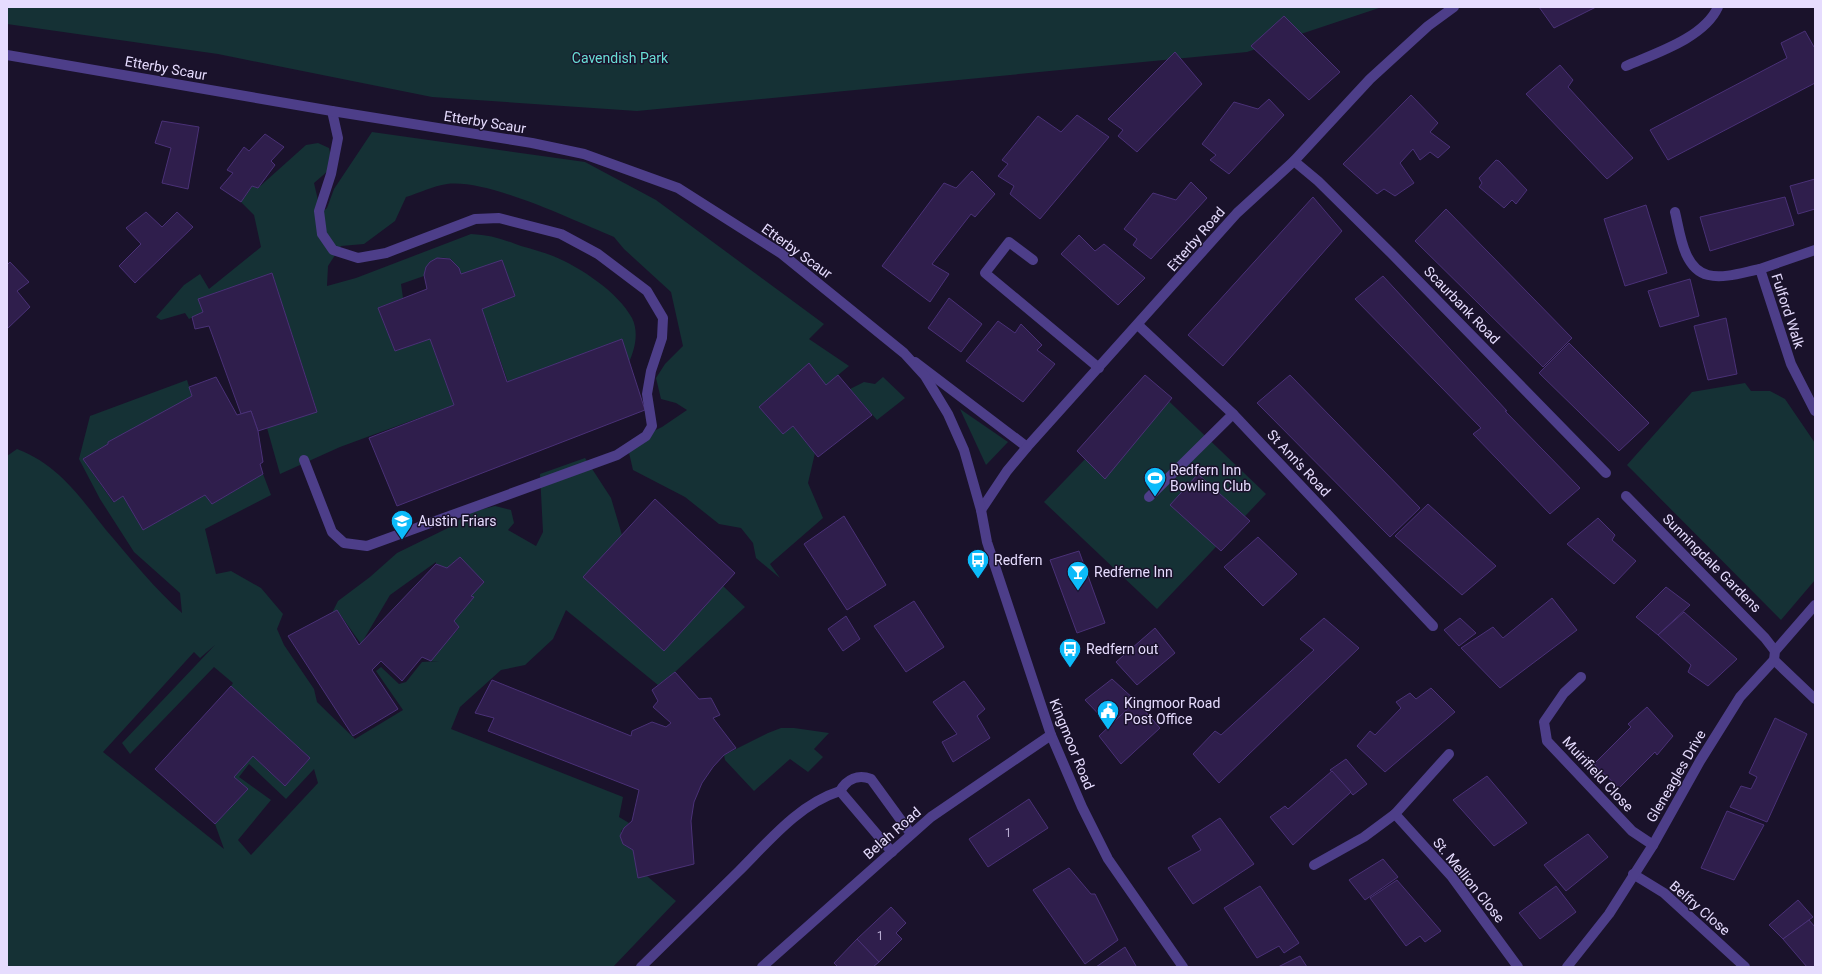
<svg xmlns="http://www.w3.org/2000/svg" width="1822" height="974" viewBox="0 0 1822 974" font-family="Roboto,sans-serif">
<style>
.green{fill:#153135;fill-rule:evenodd}
.building{fill:#2f1e4c;stroke:#4a3177}
.lines{fill:none;stroke-linecap:round;stroke-linejoin:round}
.service{stroke:#4d3e89;stroke-width:10}
.minor{stroke:#4d3e89;stroke-width:10}
.tertiary{stroke:#4d3e89;stroke-width:10}
.labels{text-anchor:middle;stroke-width:3;stroke-linejoin:round;paint-order:stroke}
.number-label{font-size:12px;fill:#b8acd2}
.park-label{font-size:14px;fill:#68dfd5;stroke:#1a122b}
.street-label{font-size:14px;fill:#e6dcfe;stroke:#1a122b}
.poi-label{font-size:14px;fill:#e6dcfe;stroke:#1a122b;text-anchor:start}
</style>
<rect width="100%" height="100%" fill="#1a122b"/>
<!-- green -->
<g class="green">
<path d="M7,7H1382L1247,52L637,111L432,97L218,54L7,24Z"/>
<path d="M372,132L585,162L656,200L824,324L809,339L849,366L826,385L760,407L783,434L793,426L815,453L808,483L823,518L770,564L780,578L756,558L753,543L741,528L719,524L685,497L633,470L627,444L662,427L687,410L676,403L661,399L656,378L665,364L683,346L671,292L624,249L614,237C572,220 489,179 447,184C433,186 419,193 406,197L395,221L364,244L341,246L328,266L327,286L356,278L471,234C491,235 502,239 521,246C532,249 543,252 553,256C580,267 618,292 632,318C639,332 635,349 629,362L622,339L508,382L482,309L515,296L502,260L462,275L451,259C437,255 427,261 424,276L401,284L403,298L378,308L395,351L430,339L454,405L340,447L280,474L267,428L317,411L272,273L214,295L203,312L189,319L185,313L161,320L156,317L184,285L200,274L209,289L261,247L254,215L241,202L252,186L258,188L306,145L318,143L329,148L331,157L329,170L314,183L321,213L327,208L334,189Z"/>
<path d="M883,377L905,398L877,420L850,389L864,382L875,384Z"/>
<path d="M187,380L192,396L83,459L113,502L123,496L143,530L205,495L212,504L263,474L271,495L205,529L216,574L231,571L261,588L283,614L277,629L284,645L314,689L317,702L355,739L403,710L376,671L381,667L399,684L406,682L422,662L439,661H429L459,628L454,621L473,597L471,596L460,557L447,568L436,564V562L390,595L361,644L337,610L332,613L338,601L370,577L397,553L450,527L468,513L495,506L511,510L514,523L508,530L536,546L543,532L540,474L585,458L611,498L622,535L664,651L723,586L745,607L675,672L658,685L566,610L553,639L525,665L501,670L460,707L451,729L623,797L619,817L629,823L621,831V839L626,846L633,850L638,878L647,876L676,901L613,967H7V456L17,449C59,465 80,497 106,530C131,559 154,588 182,613L180,593L134,552L100,499L79,459L90,416ZM215,645L122,743L130,754L214,667L233,683L231,686L310,758L285,786L253,756L234,777L248,789L215,824L224,849L103,752L194,652L200,658ZM249,764L286,799L314,769L318,783L251,855L238,840L271,800L239,777Z"/>
<path d="M1745,383L1751,391H1770L1785,399L1815,443V580L1781,620L1627,465L1692,392Z"/>
<path d="M1154,387L1266,494L1157,609L1044,502Z"/>
<path d="M960,409L1008,442L986,465Z"/>
<path d="M781,728H794L829,733L814,749L823,757L808,772L790,759L754,791L725,760L724,755L768,733Z"/>
</g>
<!-- building -->
<g class="building">
<path d="M1539,7H1596L1554,28Z"/>
<path d="M1284,16L1340,72L1309,100L1251,46Z"/>
<path d="M1805,31L1814,47H1815V83L1668,160L1650,130L1787,58L1781,43Z"/>
<path d="M1175,52L1202,84L1137,152L1118,136L1123,130L1108,119Z"/>
<path d="M1560,65L1573,80L1568,87L1633,158L1607,179L1526,94Z"/>
<path d="M1411,95L1438,123L1430,132L1450,147L1438,158L1430,152L1420,160L1413,149L1400,163L1414,183L1395,196L1384,189L1377,194L1343,164Z"/>
<path d="M1269,99L1284,115L1229,174L1210,160L1216,155L1202,144L1234,102L1258,109Z"/>
<path d="M1077,115L1109,137L1040,219L1010,194L1014,186L998,176L1008,164L1002,160L1038,116L1061,132Z"/>
<path d="M162,121L199,127L188,189L162,183L171,148L155,143Z"/>
<path d="M265,134L284,147L271,161L275,165L258,188L252,186L241,202L220,188L233,173L227,170L244,147L249,151Z"/>
<path d="M1496,160L1499,161L1527,190L1516,204L1512,200L1504,208L1479,187L1482,183L1479,178Z"/>
<path d="M972,171L995,194L975,217L971,214L932,264L949,274L930,302L882,266L944,183L956,188Z"/>
<path d="M1815,179V209L1798,214L1790,186Z"/>
<path d="M1191,182L1207,198L1151,259L1133,245L1137,239L1124,229L1153,193L1176,200Z"/>
<path d="M1313,197L1342,231L1223,366L1188,335Z"/>
<path d="M1785,197L1794,225L1710,251L1700,217Z"/>
<path d="M1646,205L1667,273L1625,286L1604,219Z"/>
<path d="M1446,209L1572,338L1543,367L1415,241Z"/>
<path d="M146,212L162,227L177,212L193,227L135,283L119,266L141,244L126,228Z"/>
<path d="M1079,235L1095,251L1104,244L1145,278L1118,305L1061,254Z"/>
<path d="M437,258L450,259L459,268L461,274L502,260L515,296L482,309L507,382L622,339L645,410L397,506L369,438L454,405L430,339L395,351L378,308L427,289L424,275L426,267L430,262Z"/>
<path d="M10,262L29,282L17,291L30,307L7,329V265Z"/>
<path d="M272,273L317,412L258,431L251,411L241,414L209,326L195,329L192,317L203,312L198,299Z"/>
<path d="M1383,276L1507,411H1505L1580,488L1550,514L1473,434L1481,428L1355,299Z"/>
<path d="M1690,279L1699,316L1660,327L1648,291Z"/>
<path d="M949,298L982,324L961,352L928,328Z"/>
<path d="M1726,318L1737,374L1708,380L1694,326Z"/>
<path d="M998,321L1015,333L1021,324L1042,345L1037,350L1055,364L1023,402L966,361Z"/>
<path d="M1569,343L1649,423L1619,451L1539,373Z"/>
<path d="M809,363L826,385L838,375L872,415L818,457L793,426L783,434L759,407Z"/>
<path d="M1145,375L1172,398L1105,479L1077,451Z"/>
<path d="M1290,375L1420,508L1390,537L1257,403Z"/>
<path d="M216,377L237,415L251,411L258,431L263,462L260,464L263,474L212,504L205,495L143,530L123,496L114,502L83,459L108,444V442L192,396L189,387Z"/>
<path d="M1198,474L1250,521L1221,551L1170,505Z"/>
<path d="M655,499L735,573L664,651L583,577Z"/>
<path d="M1428,504L1496,566L1462,595L1395,536Z"/>
<path d="M844,516L886,585L847,610L804,544Z"/>
<path d="M1598,518L1615,535L1612,540L1636,561L1614,584L1567,544Z"/>
<path d="M1258,537L1297,574L1263,606L1224,567Z"/>
<path d="M1079,551L1105,623L1077,633L1050,560Z"/>
<path d="M460,557L484,582L471,596L474,597L454,621L459,627L431,661L422,657L402,681L381,661L372,670L398,709L353,736L288,636L337,610L359,645L436,564L447,568Z"/>
<path d="M1666,587L1690,605L1658,635L1636,617Z"/>
<path d="M1552,598L1577,630L1500,688L1461,648L1493,627L1503,638Z"/>
<path d="M914,601L944,647L906,672L874,626Z"/>
<path d="M1684,612L1737,659L1708,686L1688,672L1691,665L1658,635Z"/>
<path d="M846,616L860,639L843,651L828,629Z"/>
<path d="M1324,618L1359,648L1219,783L1193,754L1215,731L1221,735L1314,650L1300,639Z"/>
<path d="M1460,618L1476,633L1459,646L1444,630Z"/>
<path d="M1155,628L1175,653L1137,685L1116,662Z"/>
<path d="M675,672L699,699L711,698L720,715L713,718L736,748L724,755L713,767L702,783L694,802L691,821L694,864L638,878L633,850L623,844L620,836L624,828L632,821L639,790L488,731L494,718L475,713L492,680L631,736L632,731L652,722L666,727L671,723L653,707L658,701L652,690Z"/>
<path d="M1112,679L1136,701L1111,727L1085,700Z"/>
<path d="M964,681L985,709L977,716L990,738L953,762L942,742L957,734L933,702Z"/>
<path d="M231,686L310,758L285,786L253,756L234,777L248,789L215,824L155,769Z"/>
<path d="M1431,688L1455,712L1385,772L1357,746L1370,731L1375,735L1401,708L1396,702L1410,693L1416,699Z"/>
<path d="M1136,701L1160,728L1121,764L1099,736Z"/>
<path d="M1647,707L1673,736L1657,755L1655,752L1619,788L1594,764L1631,727L1628,724Z"/>
<path d="M1775,718L1807,734L1767,822L1730,807L1741,786L1751,789L1757,777L1749,773Z"/>
<path d="M1346,759L1367,784L1353,795L1330,770Z"/>
<path d="M1332,771L1351,792L1293,845L1270,817L1285,806L1288,809Z"/>
<path d="M1487,776L1527,823L1494,846L1453,800Z"/>
<path d="M1029,799L1048,828L988,867L969,839Z"/>
<path d="M1727,811L1764,825L1734,880L1701,868Z"/>
<path d="M1220,818L1254,864L1193,904L1168,868L1201,850L1192,836Z"/>
<path d="M1588,834L1608,857L1566,891L1544,865Z"/>
<path d="M1383,859L1398,877L1365,900L1349,880Z"/>
<path d="M1069,868L1091,894H1095L1118,940L1085,964L1033,890Z"/>
<path d="M1397,880L1441,931L1425,942L1420,936L1406,946L1370,898Z"/>
<path d="M1260,886L1299,943L1284,953L1279,946L1257,958L1224,908Z"/>
<path d="M1556,886L1576,912L1540,939L1519,913Z"/>
<path d="M1798,900L1813,917L1783,939L1769,925Z"/>
<path d="M891,907L906,923L896,933L902,939L879,962L857,939Z"/>
<path d="M1809,920L1815,927V967H1807L1783,939Z"/>
<path d="M857,939L879,962L873,967H838L834,963Z"/>
<path d="M1125,947L1136,966L1135,967H1096Z"/>
<path d="M1300,956L1307,967H1278Z"/>
</g>
<g class="lines">
<!-- service -->
<g class="service">
<path d="M1033,260L1009,242L985,273L1099,368"/>
<path d="M1760,269L1815,250"/>
<path d="M304,460L332,532L344,543L367,546L617,455L646,436L652,426L647,394L651,371L662,338L663,318L647,291L598,254L561,234L499,218L475,219L386,253L358,258L333,250L322,234L319,211L331,174L338,138L332,111"/>
<path d="M1149,497L1233,414"/>
<path d="M892,852L840,791C847,779 858,774 871,779L911,834"/>
<path d="M641,967C674,935 706,903 739,871C769,841 799,804 840,791"/>
</g>
<!-- minor -->
<g class="minor">
<path d="M1626,66C1656,53 1704,38 1718,7"/>
<path d="M1294,161L1318,181L1391,253L1606,473"/>
<path d="M1675,212C1680,232 1683,269 1708,275C1724,279 1744,272 1760,269L1791,364L1815,411"/>
<path d="M1138,325L1233,414L1433,626"/>
<path d="M915,362L1027,447"/>
<path d="M1626,496L1765,638L1775,651"/>
<path d="M981,510L1007,471L1027,447L1237,213L1294,161L1370,79L1428,26L1454,7"/>
<path d="M1774,660L1815,699"/>
<path d="M1581,677L1564,693L1544,722L1547,741L1632,831L1653,845"/>
<path d="M1395,814L1452,877L1518,967"/>
<path d="M1314,865L1364,837L1395,814L1449,754"/>
<path d="M1633,874L1664,893L1745,967"/>
<path d="M762,967L931,817L1051,735"/>
<path d="M1567,967L1609,914L1653,845L1700,761L1740,697L1774,660L1775,651L1815,605"/>
</g>
<!-- tertiary -->
<path class="tertiary" d="M7,55L332,111L532,143L584,154L678,188L782,254L904,353L925,376L948,414L964,450L981,510L987,542L1051,735L1082,807L1108,859L1183,967"/>
</g>
<!-- icons -->
<defs>
<g id="stadium-pin" transform="scale(1.15)"><path d="M0 17L-7.5 6A9.5 9.5 0 1 1 7.5 6Z" fill="#0cbbfa" stroke="#1a122b"/><path d="M0-5a6.5 5 0 1 0 0 10a6.5 5 0 1 0 0-10ZM-3.5-1.8h7v3.6h-7Z" fill="#fff"/></g>
<g id="school-pin" transform="scale(1.15)"><path d="M0 17L-7.5 6A9.5 9.5 0 1 1 7.5 6Z" fill="#0cbbfa" stroke="#1a122b"/><path d="M0-5L7-2L0 1L-7-2ZM-4 1L0 2.5L4 1V4Q0 6-4 4Z" fill="#fff"/></g>
<g id="bus-pin" transform="scale(1.15)"><path d="M0 17L-7.5 6A9.5 9.5 0 1 1 7.5 6Z" fill="#0cbbfa" stroke="#1a122b"/><path d="M-5-6H5V4H4V6H2V4H-2V6H-4V4H-5ZM-3.5-4V0h7V-4ZM-3.5 1.2v1.5H-2V1.2ZM2 1.2v1.5H3.5V1.2Z" fill="#fff"/></g>
<g id="bar-pin" transform="scale(1.15)"><path d="M0 17L-7.5 6A9.5 9.5 0 1 1 7.5 6Z" fill="#0cbbfa" stroke="#1a122b"/><path d="M-6-5H6L.8 .8V4.5H3.5V6h-7V4.5H-.8V.8Z" fill="#fff"/></g>
<g id="civic-pin" transform="scale(1.15)"><path d="M0 17L-7.5 6A9.5 9.5 0 1 1 7.5 6Z" fill="#0cbbfa" stroke="#1a122b"/><path d="M-.6-6.5H3V-4.5H.6V-3L4-1V1h2V6H-6V1h2V-1L-.6-3ZM-1.2 2.5V6h2.4V2.5Z" fill="#fff"/></g>
</defs>
<g fill-rule="evenodd">
<use href="#stadium-pin" x="1155" y="478"/>
<use href="#school-pin" x="402" y="521"/>
<use href="#bus-pin" x="978" y="560"/>
<use href="#bar-pin" x="1078" y="572"/>
<use href="#bus-pin" x="1070" y="649"/>
<use href="#civic-pin" x="1108" y="711"/>
</g>
<g class="labels">
<!-- number labels -->
<g class="number-label">
<text x="1008" y="837">1</text>
<text x="880" y="940">1</text>
</g>
<!-- park labels -->
<g class="park-label">
<text x="620" y="63">Cavendish Park</text>
</g>
<!-- street labels -->
<g class="street-label">
<text transform="translate(166 68) rotate(10)" y="5">Etterby Scaur</text>
<text transform="translate(485 122) rotate(9)" y="5">Etterby Scaur</text>
<text transform="translate(1196 239) rotate(-49)" y="5">Etterby Road</text>
<text transform="translate(797 251) rotate(36)" y="5">Etterby Scaur</text>
<text transform="translate(1462 305) rotate(46)" y="5">Scaurbank Road</text>
<text transform="translate(1788 311) rotate(72)" y="5">Fulford Walk</text>
<text transform="translate(1299 463) rotate(47)" y="5">St Ann's Road</text>
<text transform="translate(1712 563) rotate(45)" y="5">Sunningdale Gardens</text>
<text transform="translate(1072 744) rotate(68)" y="5">Kingmoor Road</text>
<text transform="translate(1598 774) rotate(47)" y="5">Muirifield Close</text>
<text transform="translate(1676 776) rotate(-60)" y="5">Gleneagles Drive</text>
<text transform="translate(892 833) rotate(-41)" y="5">Belah Road</text>
<text transform="translate(1469 880) rotate(51)" y="5">St. Mellion Close</text>
<text transform="translate(1700 908) rotate(41)" y="5">Belfry Close</text>
</g>
<!-- poi labels -->
<g class="poi-label">
<text x="1170" y="475">Redfern Inn<tspan x="1170" dy="16">Bowling Club</tspan></text>
<text x="418" y="526">Austin Friars</text>
<text x="994" y="565">Redfern</text>
<text x="1094" y="577">Redferne Inn</text>
<text x="1086" y="654">Redfern out</text>
<text x="1124" y="708">Kingmoor Road<tspan x="1124" dy="16">Post Office</tspan></text>
</g>
</g>
<!-- border -->
<rect width="1822" height="974" fill="none" stroke="#e6dcfe" stroke-width="16"/>
</svg>
